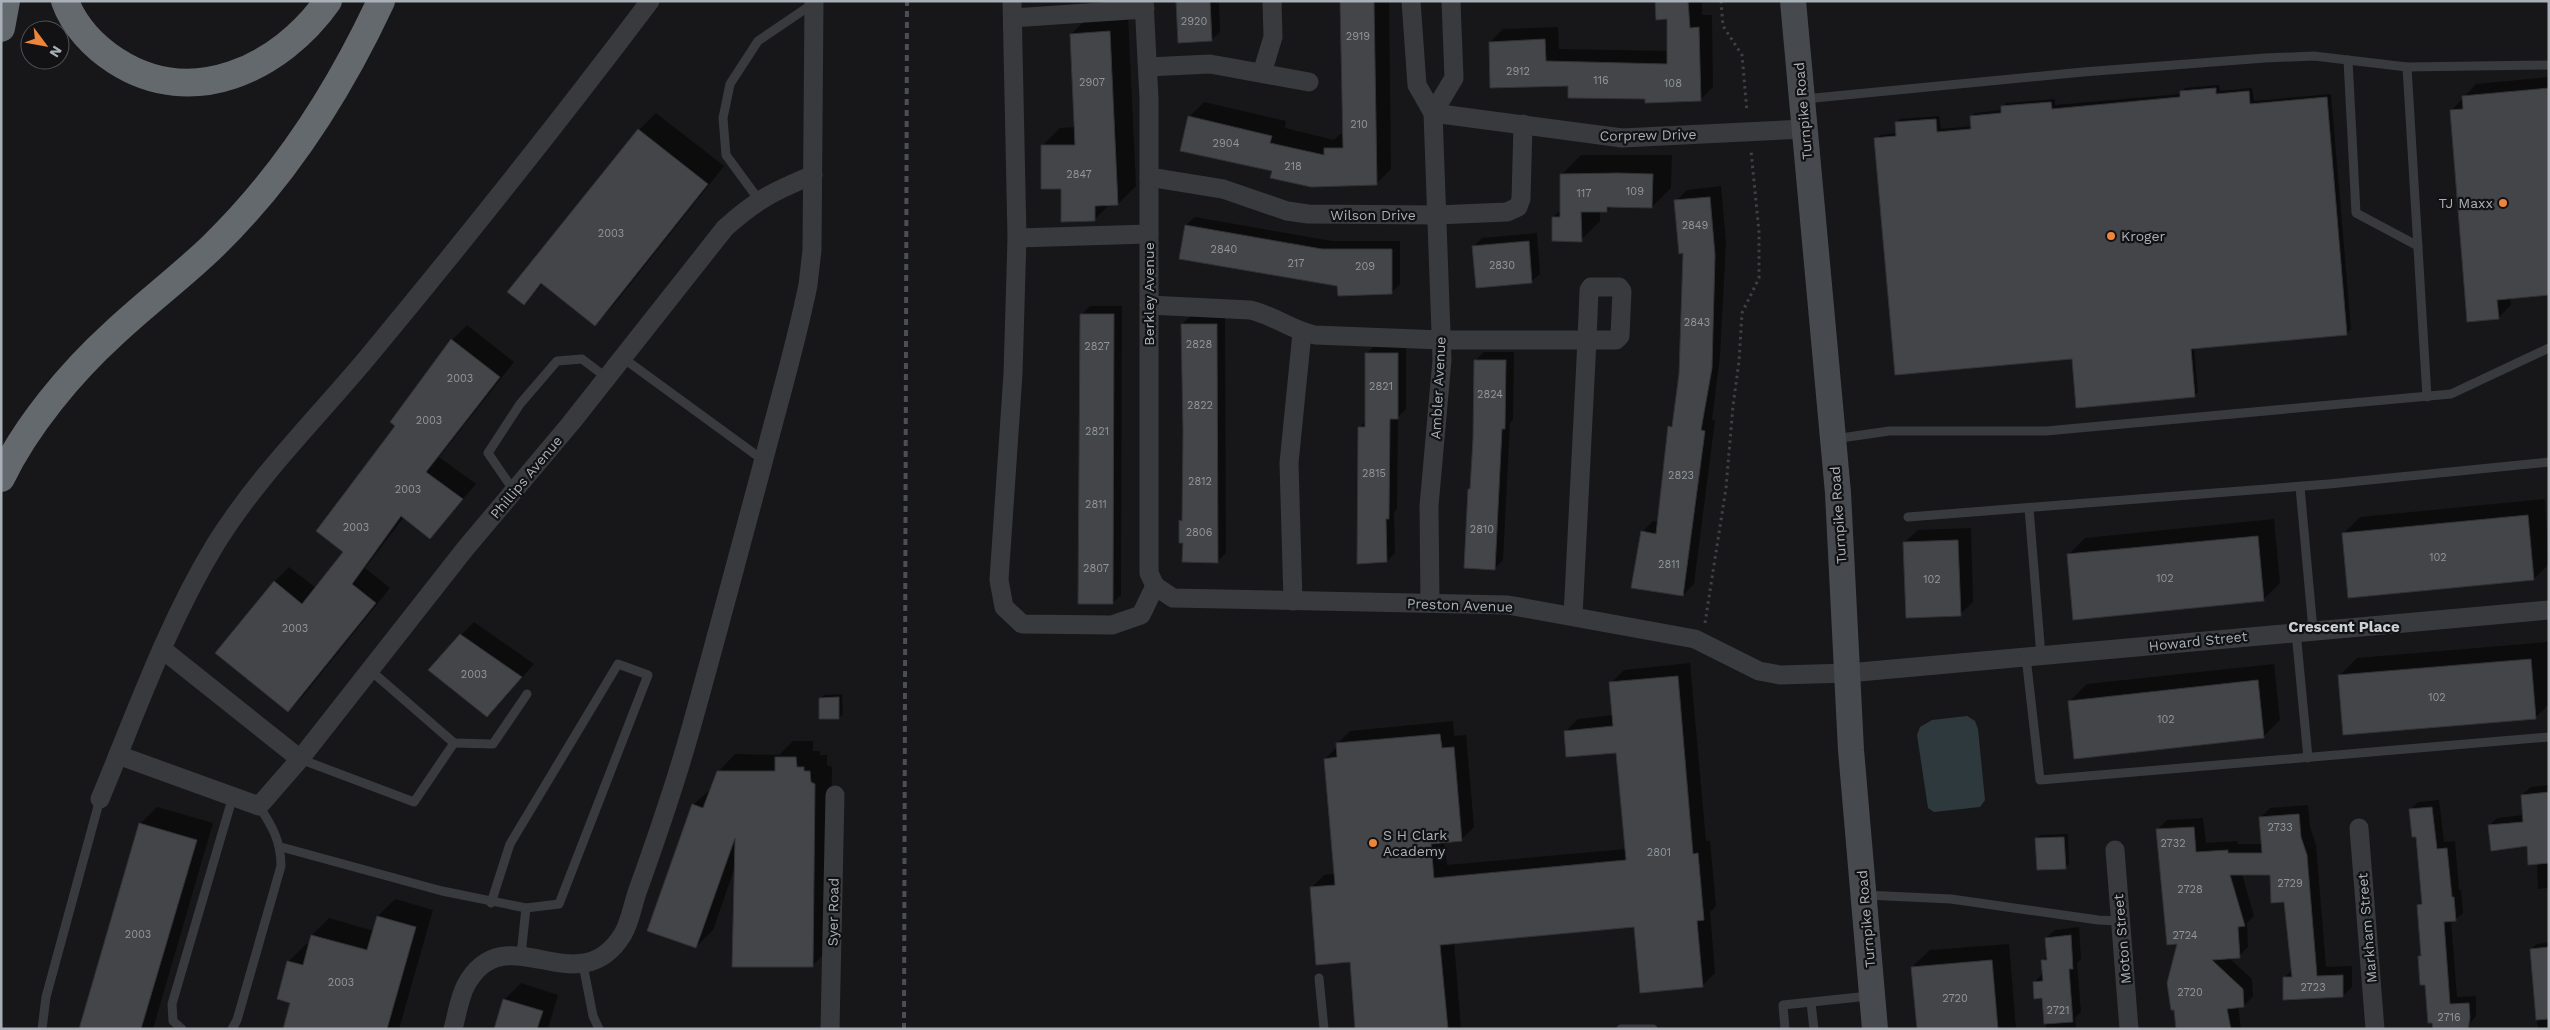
<svg xmlns="http://www.w3.org/2000/svg" width="2550" height="1030" viewBox="0 0 2550 1030" font-family="'Work Sans',sans-serif">
<style>
.water{fill:#2d393c}
.shadow{fill:#0007}
.building{fill:#434549;stroke:#313235}
.lines{fill:none;stroke-linecap:round;stroke-linejoin:round}
.path{stroke:#3e4145;stroke-width:3;stroke-dasharray:2.5 4;stroke-linecap:butt}
.lane{stroke:#383a3e;stroke-width:9}
.street{stroke:#383a3e;stroke-width:19}
.secondary{stroke:#464a4e;stroke-width:26}
.highway{stroke:#64696e;stroke-width:28}
.rail{stroke:#4b4f53;stroke-width:4;stroke-dasharray:6 5;stroke-linecap:butt}
.poi-dot{fill:#ed863a;stroke:#121214;stroke-width:2}
.labels{text-anchor:middle;stroke-width:4.5;stroke-linejoin:round;paint-order:stroke}
.number-label{font-size:11px;fill:#90969c}
.street-label{font-size:14px;fill:#a9b1b8;stroke:#121214}
.poi-label{font-size:14px;fill:#a9b1b8;stroke:#121214;text-anchor:start}
.neighbourhood-label{font-size:15px;font-weight:bold;fill:#cacfd4;stroke:#121214}
</style>
<rect width="100%" height="100%" fill="#171719"/>
<!-- water -->
<path class="water" d="M1967,716L1975,721L1978,729L1985,800L1980,807L1934,812L1928,808L1917,735L1920,727L1932,720Z"/>
<!-- shadow -->
<g class="shadow">
<path d="M1177,1H1219L1220,32L1211,40Z"/>
<path d="M1341,1H1389L1391,169L1376,184L1273,171L1189,117L1204,102L1286,121L1285,128L1334,140L1340,134H1344Z"/>
<path d="M1657,1H1702V15H1712L1713,87L1700,100L1646,98L1569,85L1490,42L1503,29L1558,27L1559,49L1668,51V18Z"/>
<path d="M1128,14L1136,186L1118,204H1110L1094,220L1062,188L1042,146L1060,128L1075,127L1071,34L1090,16Z"/>
<path d="M2549,77V294L2510,297L2511,305L2498,318L2451,111L2476,84Z"/>
<path d="M2219,85L2220,91L2252,88L2254,101L2331,94L2351,329L2347,333L2194,347L2198,392L2194,396L2073,358L1876,139L1880,135L1897,133L1896,123L1900,119L1939,116L1941,129L1972,126L1971,117L1975,113L2002,110L2006,103L2055,99V105L2181,94L2185,88Z"/>
<path d="M656,113L724,166L612,307L595,324L543,283L523,304L508,292L639,130Z"/>
<path d="M1581,155H1672L1671,188L1652,207L1611,206L1607,211H1600V221L1581,240L1553,217L1562,209V174Z"/>
<path d="M1721,186L1726,243L1720,356L1712,420H1715L1694,584L1683,595L1642,532L1653,521L1658,522L1670,427L1674,423L1680,374L1685,252L1676,201L1687,190Z"/>
<path d="M1195,217L1332,241H1400V284L1391,293L1339,285L1186,225Z"/>
<path d="M1537,233L1540,274L1531,282L1474,246L1482,238Z"/>
<path d="M1090,306H1122L1121,595L1112,603L1081,315Z"/>
<path d="M1191,316H1225L1226,553L1218,561L1184,542L1180,521L1183,519L1184,431L1182,324Z"/>
<path d="M467,325L514,362L439,457L476,484L430,537L404,517L365,568L390,588L303,696L288,711L217,653L275,581L289,567L316,588L345,552L397,426L392,422L452,340Z"/>
<path d="M1375,345H1406V409L1398,417L1397,509L1394,512L1395,553L1387,561L1359,428L1366,421V354Z"/>
<path d="M1484,352H1514L1513,419L1510,423L1503,560L1495,568L1469,490L1471,488L1475,439L1476,360Z"/>
<path d="M2545,499L2549,564L2534,579L2343,534L2360,517Z"/>
<path d="M2274,519L2280,583L2263,600L2068,555L2085,538Z"/>
<path d="M1971,528L1973,602L1960,614L1905,542L1918,530Z"/>
<path d="M474,622L534,664L499,703L461,635Z"/>
<path d="M2548,642L2549,704L2535,718L2340,675L2357,658Z"/>
<path d="M1690,663L1706,841H1710L1716,906L1710,912L1715,973L1702,986L1635,926L1454,942L1461,1029H1357L1351,961L1311,888L1324,875L1335,874L1325,759L1337,747V744L1350,731L1453,721L1454,736L1466,735L1474,827L1461,840L1444,842L1447,865L1626,849L1617,751L1565,732L1578,719L1614,715L1611,683L1624,670Z"/>
<path d="M2274,664L2280,720L2263,737L2070,701L2087,684Z"/>
<path d="M842,694L843,714L839,718L820,698L824,695Z"/>
<path d="M793,741H813V751H820V755H827V765L832,767L829,949L812,966L735,867L713,930L696,947L693,805L712,788L718,772L735,754L779,755Z"/>
<path d="M2549,785V888L2538,889L2537,863L2528,845L2489,826L2497,818L2524,815L2522,795L2531,787Z"/>
<path d="M2439,800L2444,842L2455,841L2459,890H2461L2463,913L2455,920H2451L2457,997L2476,996V1016L2465,1029L2426,983L2419,957L2422,953L2418,905L2423,901L2417,835L2410,810L2418,802Z"/>
<path d="M2308,805L2310,827L2316,845L2326,967L2352,966V987L2343,996L2284,978L2293,969L2286,900L2271,874H2242L2254,916L2247,923L2248,947L2239,956L2228,957L2252,979L2253,996L2244,1006H2238L2241,1029H2177L2179,943L2157,830L2167,820L2203,818L2206,843L2237,841L2238,844H2262L2260,818L2270,808Z"/>
<path d="M157,807L213,823L153,1029H80L140,824Z"/>
<path d="M2068,834L2069,864L2065,868L2036,839L2040,835Z"/>
<path d="M395,899L433,910L399,1029H284L292,1002L289,961L306,944L309,945L312,935L329,918L374,931L378,916Z"/>
<path d="M2079,927L2081,959L2077,963L2081,1012L2075,1018L2076,1029H2046L2043,997L2034,983L2043,973L2042,961L2048,955L2046,938L2055,930Z"/>
<path d="M2549,942V1029H2538L2531,949L2537,944Z"/>
<path d="M2009,944L2016,1029H1918L1912,967L1930,950Z"/>
<path d="M521,983L558,995L548,1029H496L504,1000Z"/>
</g>
<!-- building -->
<g class="building">
<path d="M1176,1H1210L1212,41L1178,43Z"/>
<path d="M1340,1H1374L1377,185L1311,187L1270,178L1272,171L1180,151L1188,116L1272,136L1270,143L1324,155V148H1343Z"/>
<path d="M1655,1H1688L1690,28L1699,27L1701,101L1645,103V99L1568,98V86L1490,88L1489,42L1545,39L1546,61L1667,64V19L1656,20Z"/>
<path d="M1110,31L1118,205L1095,206V221L1061,222V189H1041V145H1075L1070,34Z"/>
<path d="M2216,88V94L2249,91L2250,104L2327,97L2347,335L2191,349L2195,397L2076,408L2072,359L1895,375L1874,138L1896,136L1895,122L1936,119L1937,132L1971,129L1970,116L2001,113V106L2051,102L2052,109L2180,97V91Z"/>
<path d="M2549,88V295L2497,300L2499,319L2467,322L2450,110L2463,109L2462,96Z"/>
<path d="M638,129L708,184L595,326L541,283L524,305L507,292Z"/>
<path d="M1619,173L1653,174L1652,208L1607,207V212H1581L1582,242L1552,241V217H1560V174Z"/>
<path d="M1710,197L1715,255L1712,368L1701,430L1705,431L1683,596L1631,588L1641,531L1656,534L1668,426L1672,427L1679,374L1683,253L1679,254L1674,200Z"/>
<path d="M1185,225L1322,249H1392V294L1338,296L1337,286L1179,259Z"/>
<path d="M1529,241L1532,283L1476,288L1472,246Z"/>
<path d="M1080,314H1114L1113,604H1078Z"/>
<path d="M1181,324H1217L1218,563L1182,562L1183,543H1179V520L1182,521L1183,431Z"/>
<path d="M451,339L500,377L426,472L463,499L430,539L401,516L352,584L376,603L288,712L215,653L274,581L302,604L343,552L316,531L395,426L390,422Z"/>
<path d="M1365,353H1398V419H1390L1389,519H1386L1387,562L1357,564L1358,427H1365Z"/>
<path d="M1474,360H1506L1505,429H1502L1495,570L1464,568L1468,489H1470L1473,439Z"/>
<path d="M2528,515L2534,580L2348,598L2342,533Z"/>
<path d="M2258,536L2264,601L2073,620L2067,554Z"/>
<path d="M1958,540L1961,616L1906,618L1903,542Z"/>
<path d="M460,634L522,677L487,717L428,670Z"/>
<path d="M2531,659L2536,719L2343,735L2338,675Z"/>
<path d="M1678,676L1693,854L1698,853L1704,920L1697,921L1703,987L1640,993L1634,927L1440,945L1448,1029H1355L1350,962L1316,965L1310,887L1335,885L1324,759L1337,757L1336,743L1440,734L1442,748L1454,747L1462,841L1431,844L1434,878L1626,860L1616,753L1566,757L1564,731L1613,726L1609,682Z"/>
<path d="M2258,680L2264,738L2074,759L2068,701Z"/>
<path d="M839,697V719H819V698Z"/>
<path d="M775,757H796L797,767H804V771H810L811,782L815,784L813,967H732L735,838L696,948L647,931L692,804L703,808L717,771H775Z"/>
<path d="M2549,792V863L2528,865L2527,846L2491,851L2488,825L2523,822L2521,795Z"/>
<path d="M2432,807L2437,849L2447,848L2452,897H2454L2456,921L2444,922L2450,1004L2469,1003L2470,1018L2468,1029H2433L2432,1023H2428L2425,985H2420L2418,956H2421L2417,905L2422,904L2416,837H2412L2409,809Z"/>
<path d="M2299,814L2301,837L2307,855L2317,976L2343,975V997L2283,1000V977H2292L2284,902L2271,903L2270,875H2230L2245,926L2238,927L2240,958L2212,960L2243,989L2244,1007L2227,1009L2231,1029H2176L2174,1010H2171L2167,983L2177,944L2167,945L2156,829L2194,827L2196,852L2228,850V853H2262L2259,817Z"/>
<path d="M139,823L197,840L141,1029H79Z"/>
<path d="M2064,837L2066,869L2037,870L2035,838Z"/>
<path d="M377,916L416,927L387,1029H283L290,1003L277,999L287,961L303,965L311,935L367,950Z"/>
<path d="M2071,935L2073,969H2069L2073,1022L2044,1024L2042,998L2034,999L2033,982L2043,981L2041,960H2047L2045,938Z"/>
<path d="M2549,947V1019L2536,1020L2530,949Z"/>
<path d="M1992,960L1998,1029H1917L1911,967Z"/>
<path d="M503,999L543,1011L537,1029H494Z"/>
</g>
<g class="lines">
<!-- path -->
<g class="path">
<path d="M1721,1L1723,26L1742,55L1747,112"/>
<path d="M1705,623L1726,488L1733,406L1739,361L1742,313L1759,278V232L1751,151"/>
</g>
<!-- lane -->
<g class="lane">
<path d="M2348,60L2356,213L2418,246"/>
<path d="M2407,67L2427,397"/>
<path d="M1804,99L2083,72L2265,58L2314,56L2407,67L2549,65"/>
<path d="M759,200L726,155L723,118L730,84L758,41L814,3"/>
<path d="M623,358L763,460"/>
<path d="M1834,439L1889,431H2046L2451,394L2549,348"/>
<path d="M2300,487L2313,630"/>
<path d="M514,491L488,453L520,404L557,361L582,359L607,378"/>
<path d="M2029,508L2041,656"/>
<path d="M1908,517L2329,484L2549,462"/>
<path d="M2296,632L2308,758"/>
<path d="M2026,657L2040,780L2549,737"/>
<path d="M454,743L493,744L527,694"/>
<path d="M300,759L414,802L454,743L370,670"/>
<path d="M281,847L442,891L526,908L521,955"/>
<path d="M1865,895L1951,899L2098,920L2120,921"/>
<path d="M491,903L510,844L618,664L648,675L559,904L526,908"/>
<path d="M583,965L593,1016L599,1029"/>
<path d="M1319,978L1324,1029"/>
<path d="M1811,1003L1814,1029"/>
<path d="M42,1029L46,997L100,799"/>
<path d="M182,1029L173,1021L172,1004L233,796"/>
<path d="M232,1029L237,1020L281,866C281,841 272,826 259,806"/>
<path d="M1621,1029H1653"/>
<path d="M1785,1029L1783,1005L1869,996"/>
</g>
<!-- street -->
<g class="street">
<path d="M1012,1L1017,238L1013,374L999,580L1004,607L1022,624L1112,625L1141,615L1155,586"/>
<path d="M1144,1L1149,99V573L1155,586"/>
<path d="M1411,1L1417,85L1433,113L1454,78L1451,1"/>
<path d="M1013,18L1145,9"/>
<path d="M1148,67L1210,64L1309,82"/>
<path d="M1262,73L1273,37L1272,1"/>
<path d="M1149,177L1223,189L1287,211L1308,214L1436,215L1507,212L1518,207L1521,199L1523,124"/>
<path d="M1017,238L1149,234"/>
<path d="M1591,287H1619L1622,291L1620,336L1616,340H1587L1589,290Z"/>
<path d="M1149,305L1250,310C1274,315 1292,331 1315,335L1442,340H1587L1573,616"/>
<path d="M1155,586L1173,598L1508,605L1695,639L1759,671L1780,675L1848,673L2549,610"/>
<path d="M1293,601L1289,463L1302,333"/>
<path d="M1430,603L1429,506L1442,360L1433,113L1622,138L1804,129"/>
<path d="M162,649L300,759"/>
<path d="M118,755L259,806L300,759L465,549L571,423L725,228C756,200 774,191 813,175"/>
<path d="M100,799C136,713 167,624 215,545C257,477 316,419 367,358C464,241 558,123 650,1"/>
<path d="M2359,828L2375,1029"/>
<path d="M2115,850L2129,1029"/>
<path d="M453,1029C457,1015 459,998 466,985C506,912 578,1008 623,934C631,920 633,902 639,887C658,834 676,782 691,728C715,643 737,559 760,474C776,411 795,349 808,285L812,250L814,1"/>
<path d="M830,1029L835,795"/>
</g>
<!-- secondary -->
<path class="secondary" d="M1793,1L1838,493L1851,750L1875,1029"/>
<!-- highway -->
<g class="highway">
<path d="M65,1C74,26 94,47 116,61C192,110 280,69 328,1"/>
<path d="M1,28L6,1"/>
<path d="M1,478C26,426 71,372 114,333C146,303 182,276 213,246C285,176 339,91 381,1"/>
</g>
<!-- rail -->
<path class="rail" d="M904,1029L907,1"/>
</g>
<!-- markers -->
<g class="poi-dot">
<circle cx="2503" cy="203" r="5"/>
<circle cx="2111" cy="236" r="5"/>
<circle cx="1373" cy="843" r="5"/>
</g>
<g class="labels">
<!-- number labels -->
<g class="number-label">
<text x="1194" y="25">2920</text>
<text x="1358" y="40">2919</text>
<text x="1518" y="75">2912</text>
<text x="1601" y="84">116</text>
<text x="1092" y="86">2907</text>
<text x="1673" y="87">108</text>
<text x="1359" y="128">210</text>
<text x="1226" y="147">2904</text>
<text x="1293" y="170">218</text>
<text x="1079" y="178">2847</text>
<text x="1635" y="195">109</text>
<text x="1584" y="197">117</text>
<text x="1695" y="229">2849</text>
<text x="611" y="237">2003</text>
<text x="1224" y="253">2840</text>
<text x="1296" y="267">217</text>
<text x="1502" y="269">2830</text>
<text x="1365" y="270">209</text>
<text x="1697" y="326">2843</text>
<text x="1199" y="348">2828</text>
<text x="1097" y="350">2827</text>
<text x="460" y="382">2003</text>
<text x="1381" y="390">2821</text>
<text x="1490" y="398">2824</text>
<text x="1200" y="409">2822</text>
<text x="429" y="424">2003</text>
<text x="1097" y="435">2821</text>
<text x="1374" y="477">2815</text>
<text x="1681" y="479">2823</text>
<text x="1200" y="485">2812</text>
<text x="408" y="493">2003</text>
<text x="1096" y="508">2811</text>
<text x="356" y="531">2003</text>
<text x="1482" y="533">2810</text>
<text x="1199" y="536">2806</text>
<text x="2438" y="561">102</text>
<text x="1669" y="568">2811</text>
<text x="1096" y="572">2807</text>
<text x="2165" y="582">102</text>
<text x="1932" y="583">102</text>
<text x="295" y="632">2003</text>
<text x="474" y="678">2003</text>
<text x="2437" y="701">102</text>
<text x="2166" y="723">102</text>
<text x="2280" y="831">2733</text>
<text x="2173" y="847">2732</text>
<text x="1659" y="856">2801</text>
<text x="2290" y="887">2729</text>
<text x="2190" y="893">2728</text>
<text x="138" y="938">2003</text>
<text x="2185" y="939">2724</text>
<text x="341" y="986">2003</text>
<text x="2313" y="991">2723</text>
<text x="2190" y="996">2720</text>
<text x="1955" y="1002">2720</text>
<text x="2058" y="1014">2721</text>
<text x="2449" y="1021">2716</text>
</g>
<!-- street labels -->
<g class="street-label">
<text transform="translate(1803 111) rotate(-95)" y="5">Turnpike Road</text>
<text transform="translate(1648 135) rotate(-1)" y="5">Corprew Drive</text>
<text x="1373" y="220">Wilson Drive</text>
<text transform="translate(1149 294) rotate(-90)" y="5">Berkley Avenue</text>
<text transform="translate(1438 388) rotate(-87)" y="5">Ambler Avenue</text>
<text transform="translate(526 477) rotate(-50)" y="5">Phillips Avenue</text>
<text transform="translate(1838 515) rotate(-94)" y="5">Turnpike Road</text>
<text transform="translate(1460 605) rotate(2)" y="5">Preston Avenue</text>
<text transform="translate(2198 641) rotate(-6)" y="5">Howard Street</text>
<text transform="translate(833 912) rotate(-89)" y="5">Syer Road</text>
<text transform="translate(1866 919) rotate(-95)" y="5">Turnpike Road</text>
<text transform="translate(2367 928) rotate(-95)" y="5">Markham Street</text>
<text transform="translate(2122 939) rotate(-95)" y="5">Moton Street</text>
</g>
<!-- poi labels -->
<g class="poi-label">
<text x="2493" y="208" text-anchor="end">TJ Maxx</text>
<text x="2121" y="241">Kroger</text>
<text x="1383" y="840">S H Clark<tspan x="1383" dy="16">Academy</tspan></text>
</g>
<!-- neighbourhood labels -->
<g class="neighbourhood-label">
<text x="2344" y="632">Crescent Place</text>
</g>
</g>
<!-- border -->
<rect width="2550" height="1030" fill="none" stroke="#a9b1b8" stroke-width="5"/>
<!-- north arrow -->
<g transform="translate(45 45) rotate(122)"><circle r="24" fill="#121214" stroke="#4e5256"/>
<path d="M0-4L9 19L0 12L-9 19Z" fill="#ed863a"/>
<text y="-8" font-size="14" font-weight="bold" text-anchor="middle" fill="#a9b1b8">N</text>
</g>
</svg>
